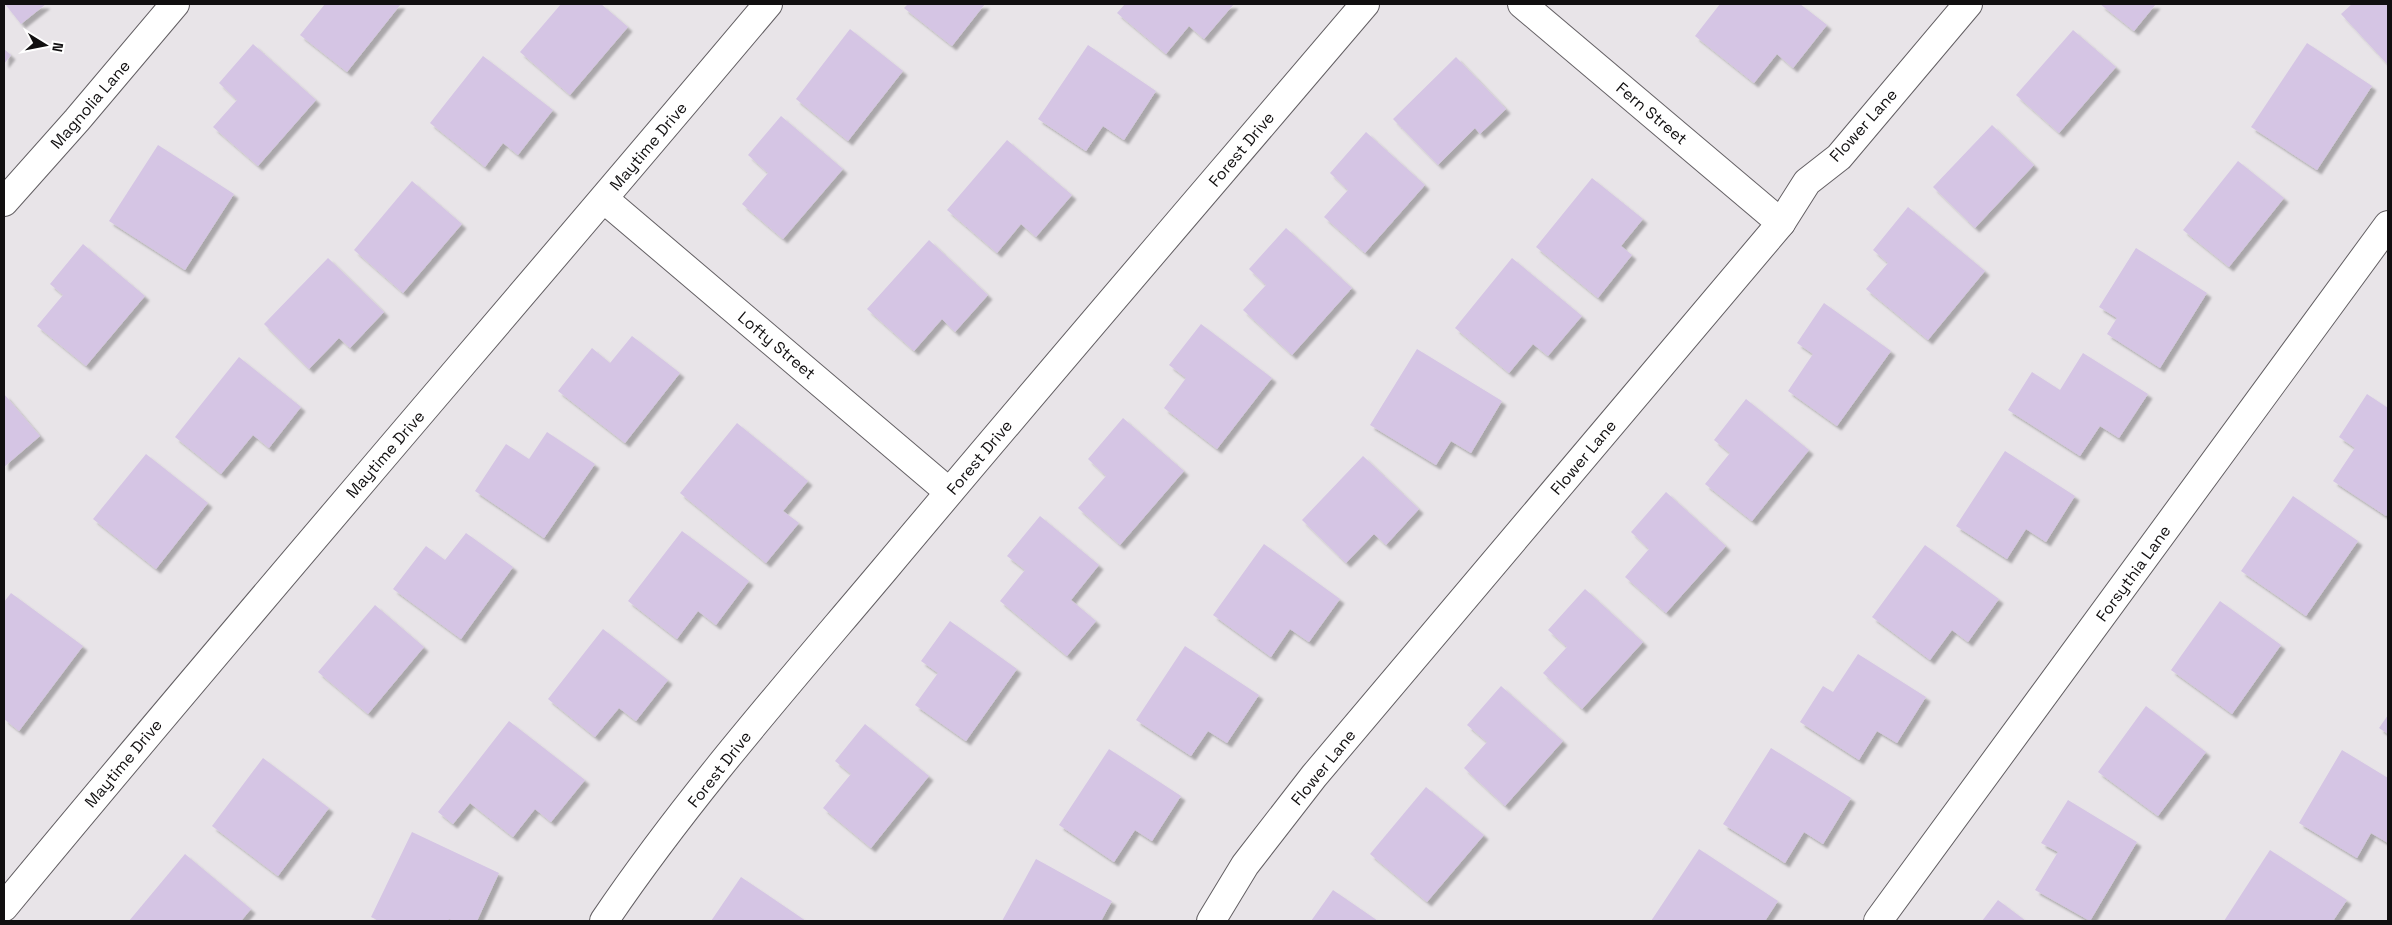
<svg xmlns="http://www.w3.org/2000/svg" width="2392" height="925" viewBox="0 0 2392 925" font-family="'Space Grotesk',sans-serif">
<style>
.building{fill:#d5c5e4;filter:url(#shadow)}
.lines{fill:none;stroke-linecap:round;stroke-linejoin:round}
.minor-casing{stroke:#635f63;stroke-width:30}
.minor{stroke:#fff;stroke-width:28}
.labels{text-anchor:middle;stroke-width:4;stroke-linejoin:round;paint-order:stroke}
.street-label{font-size:16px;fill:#110f10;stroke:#fff}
</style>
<defs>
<filter id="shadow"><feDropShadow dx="4.5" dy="4.5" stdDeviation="1" flood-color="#0004"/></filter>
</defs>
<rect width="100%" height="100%" fill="#e8e4e8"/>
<!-- building -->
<g class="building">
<path d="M5,4H46L21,24Z"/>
<path d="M325,4H401L347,72L300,35Z"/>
<path d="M561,4H601L628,27L570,95L520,52Z"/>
<path d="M908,4H985L952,46L904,8Z"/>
<path d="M1125,4H1234L1204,39L1189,26L1166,54L1117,13Z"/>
<path d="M1720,4H1800L1827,25L1793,68L1777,54L1754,83L1695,36Z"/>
<path d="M2100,4H2156L2134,31Z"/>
<path d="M2352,4H2388V65L2341,14Z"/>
<path d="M850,29L903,71L848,141L796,99Z"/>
<path d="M2073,30L2116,67L2059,133L2016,95Z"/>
<path d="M2307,43L2372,86L2317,170L2251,127Z"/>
<path d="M253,44L316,100L258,166L213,127L237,100L219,83Z"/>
<path d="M1088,45L1156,91L1124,140L1103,126L1086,151L1038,119Z"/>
<path d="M4,49L11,55L4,64Z"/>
<path d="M483,56L553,110L518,155L503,143L485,167L430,123Z"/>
<path d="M1456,57L1506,109L1480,134L1475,128L1438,165L1393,119Z"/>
<path d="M781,116L843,169L783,239L742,204L768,173L748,155Z"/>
<path d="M1992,125L2034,165L1975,228L1933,187Z"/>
<path d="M1366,132L1425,185L1365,253L1324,217L1348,190L1330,173Z"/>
<path d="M1007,140L1072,195L1036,237L1021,224L997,253L947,210Z"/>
<path d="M158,145L234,194L185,270L109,221Z"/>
<path d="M2238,161L2284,198L2229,267L2183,230Z"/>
<path d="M1592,178L1643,219L1621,246L1632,255L1598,298L1536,247Z"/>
<path d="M412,181L462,224L403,293L354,250Z"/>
<path d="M1908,207L1985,271L1928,340L1866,289L1888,263L1873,250Z"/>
<path d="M1286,228L1352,288L1292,355L1243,310L1266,285L1249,269Z"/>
<path d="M929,240L988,295L955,332L942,319L914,351L867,309Z"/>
<path d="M83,244L145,296L86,366L37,326L63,295L50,284Z"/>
<path d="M2136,248L2207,293L2160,368L2107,334L2117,318L2099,307Z"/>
<path d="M328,258L384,312L350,348L339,338L309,369L264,324Z"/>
<path d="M1512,258L1582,316L1548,356L1533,344L1509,373L1455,328Z"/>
<path d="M1824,303L1891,351L1837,426L1788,391L1813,354L1797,343Z"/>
<path d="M1201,324L1272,378L1217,449L1164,408L1186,378L1169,365Z"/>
<path d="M632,336L680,373L625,443L558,391L592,348L610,363Z"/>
<path d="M1417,349L1502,401L1471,453L1451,441L1436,465L1370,425Z"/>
<path d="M2083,353L2148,394L2119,438L2100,426L2080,456L2008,410L2032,372L2060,390Z"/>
<path d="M239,357L301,407L269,448L253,435L221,474L175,437Z"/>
<path d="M4,394L40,436L4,467Z"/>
<path d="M2367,394L2388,408V513L2386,516L2333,481L2355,448L2339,437Z"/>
<path d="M1746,399L1809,450L1752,521L1705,484L1730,453L1714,440Z"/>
<path d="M1123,418L1184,471L1120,545L1078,508L1106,476L1088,459Z"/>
<path d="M737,423L808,481L783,511L799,523L766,563L680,493Z"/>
<path d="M547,432L595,464L544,538L475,491L506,444L529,459Z"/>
<path d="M2005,451L2075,496L2046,542L2026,529L2007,559L1956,526Z"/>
<path d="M146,454L208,503L156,569L93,519Z"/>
<path d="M1363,456L1419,509L1386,545L1374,534L1346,563L1302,520Z"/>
<path d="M1666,492L1726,546L1666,613L1625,577L1649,549L1631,532Z"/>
<path d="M2293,496L2358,541L2306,616L2241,571Z"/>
<path d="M1040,516L1099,565L1071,600L1096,621L1067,656L1000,601L1025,570L1007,556Z"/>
<path d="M682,531L749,581L716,625L698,611L677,639L628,601Z"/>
<path d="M466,533L513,567L461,639L393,589L426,546L445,560Z"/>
<path d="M1264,544L1340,599L1309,642L1290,629L1271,657L1213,615Z"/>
<path d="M1925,545L1999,599L1968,642L1952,630L1930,660L1872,617Z"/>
<path d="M1585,589L1643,642L1582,709L1543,673L1567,647L1548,630Z"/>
<path d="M11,593L83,646L19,731L4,719V602Z"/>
<path d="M2220,601L2281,645L2232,714L2171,670Z"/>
<path d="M375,605L424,647L368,714L318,672Z"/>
<path d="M950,621L1017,669L966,741L915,705L938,673L921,661Z"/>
<path d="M603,629L668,680L636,721L619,708L595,737L548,699Z"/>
<path d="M1185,646L1259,695L1227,743L1208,731L1191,756L1136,720Z"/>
<path d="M1858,654L1926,697L1897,743L1877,731L1859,760L1800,722L1823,686L1833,692Z"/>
<path d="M1501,686L1563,741L1505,806L1464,768L1487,742L1467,725Z"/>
<path d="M2146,706L2206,752L2158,816L2098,772Z"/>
<path d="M2388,715V734L2379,728Z"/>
<path d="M509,721L585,780L551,822L535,809L513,837L470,803L453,824L438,812Z"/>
<path d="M865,724L929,776L871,848L823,808L851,774L835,761Z"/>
<path d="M1771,748L1851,798L1823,844L1804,832L1785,863L1723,824Z"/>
<path d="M1109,749L1181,796L1152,841L1135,830L1114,862L1059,825Z"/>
<path d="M2342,750L2388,778V843L2371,833L2357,858L2299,823Z"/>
<path d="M263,758L329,808L278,876L212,826Z"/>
<path d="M1426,787L1484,835L1427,902L1370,854Z"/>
<path d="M2068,800L2137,842L2090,921L2035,890L2058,852L2041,843Z"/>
<path d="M412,832L499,873L477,921H454L449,919L448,921H379L371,917Z"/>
<path d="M1699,849L1778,901L1765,921H1651Z"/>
<path d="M2270,850L2347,900L2333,921H2224Z"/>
<path d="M185,854L251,909L241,921H129Z"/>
<path d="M1036,859L1112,901L1101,921H1002Z"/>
<path d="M741,877L806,921H711Z"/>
<path d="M1333,890L1378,921H1311Z"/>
<path d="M1998,900L2026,921H1982Z"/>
</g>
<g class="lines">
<!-- minor casing -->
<g class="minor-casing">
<g id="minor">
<path d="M1522,4L1781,223"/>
<path d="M604,199L949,492"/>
<path d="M4,202L77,120L175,4"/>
<path d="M4,907C255,603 514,306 768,4"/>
<path d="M604,921C688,797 788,684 884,570C1043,380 1205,192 1365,4"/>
<path d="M1211,921L1245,865L1314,776L1781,223L1807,182L1839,157L1968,4"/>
<path d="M1878,921L2388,225"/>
</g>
</g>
<!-- minor -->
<use href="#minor" class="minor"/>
</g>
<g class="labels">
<!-- street labels -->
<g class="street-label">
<text transform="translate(90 104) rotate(-49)" y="6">Magnolia Lane</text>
<text transform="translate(1652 113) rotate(40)" y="6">Fern Street</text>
<text transform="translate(1863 125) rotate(-48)" y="6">Flower Lane</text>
<text transform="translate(648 146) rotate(-50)" y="6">Maytime Drive</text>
<text transform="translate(1241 149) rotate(-50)" y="6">Forest Drive</text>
<text transform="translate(777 345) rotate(40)" y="6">Lofty Street</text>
<text transform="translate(385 454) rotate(-49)" y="6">Maytime Drive</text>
<text transform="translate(979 457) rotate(-50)" y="6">Forest Drive</text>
<text transform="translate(1583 457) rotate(-50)" y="6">Flower Lane</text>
<text transform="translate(2133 573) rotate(-54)" y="6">Forsythia Lane</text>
<text transform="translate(123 763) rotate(-50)" y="6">Maytime Drive</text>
<text transform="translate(1323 767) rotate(-51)" y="6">Flower Lane</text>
<text transform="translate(719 769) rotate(-52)" y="6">Forest Drive</text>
</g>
</g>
<!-- border -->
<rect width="2392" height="925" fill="none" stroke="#110f10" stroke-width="10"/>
<!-- north arrow -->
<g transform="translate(45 45) rotate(100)" stroke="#ffffff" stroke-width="4" paint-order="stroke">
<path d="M0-4L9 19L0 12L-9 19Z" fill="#110f10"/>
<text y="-8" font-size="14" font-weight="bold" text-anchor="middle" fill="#110f10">N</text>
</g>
</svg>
